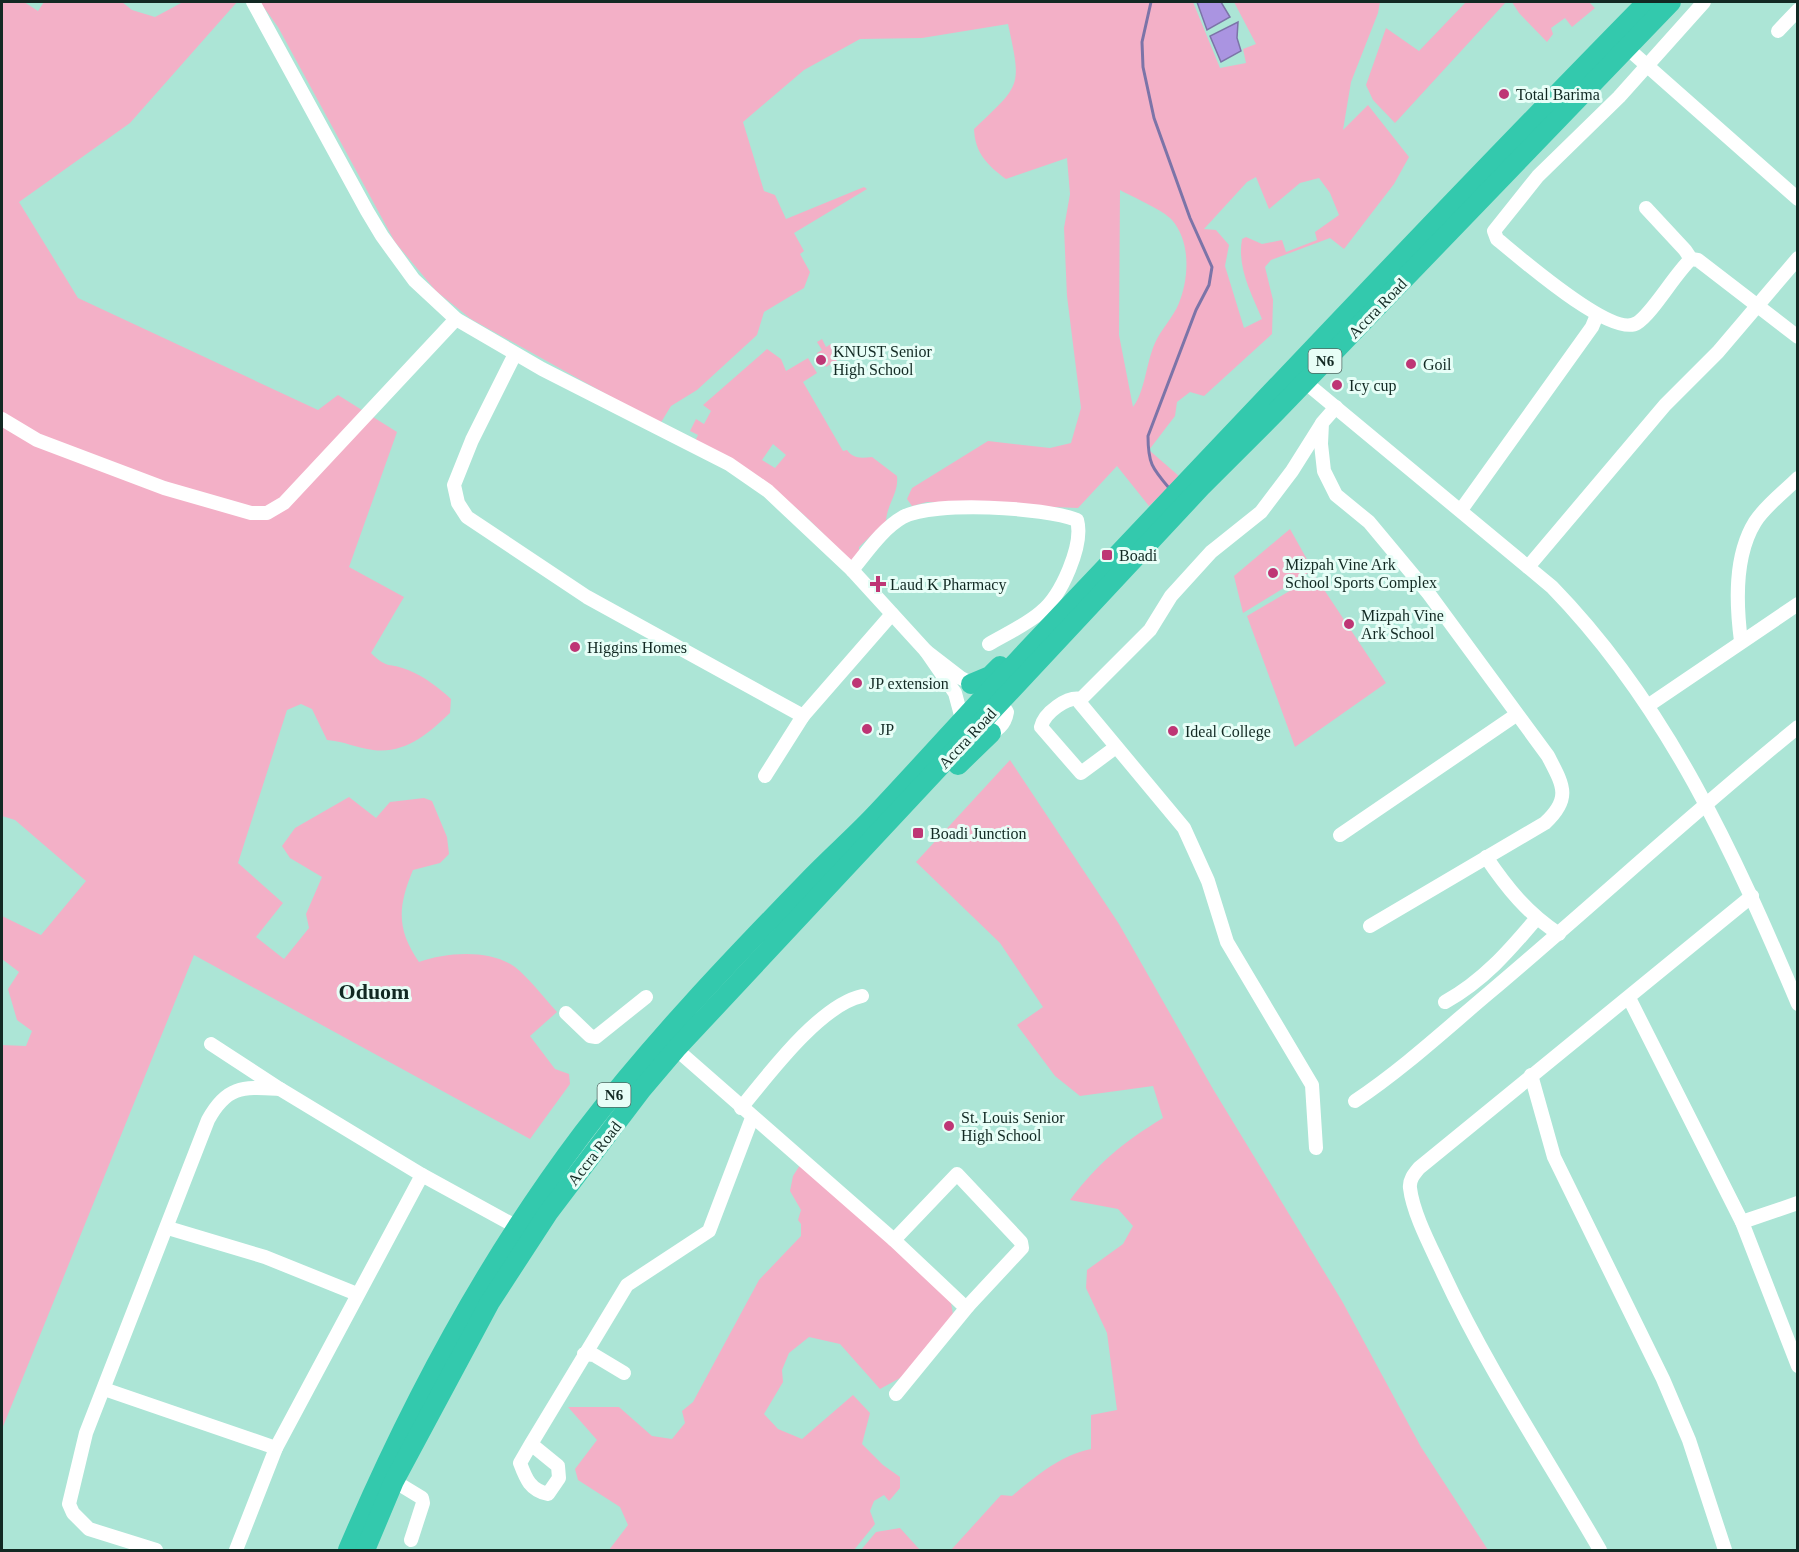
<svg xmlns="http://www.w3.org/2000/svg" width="1799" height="1552" viewBox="0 0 1799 1552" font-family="Georgia,serif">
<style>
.green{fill:#f3b0c7;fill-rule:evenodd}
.water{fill:#aa94e1;stroke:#7c74a8;stroke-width:1.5}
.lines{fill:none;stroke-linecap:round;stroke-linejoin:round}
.stream{stroke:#7c74a8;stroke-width:3}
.minor{stroke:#fff;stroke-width:14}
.highway{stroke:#33c9ad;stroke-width:20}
.poi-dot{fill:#be3675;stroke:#e7fef7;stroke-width:2}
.labels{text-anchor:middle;stroke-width:6;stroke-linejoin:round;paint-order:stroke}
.shield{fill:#e7fef7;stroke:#526963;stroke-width:1.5}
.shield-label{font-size:15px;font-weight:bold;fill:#122923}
.poi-label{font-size:16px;fill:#122923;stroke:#e7fef7;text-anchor:start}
.street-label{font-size:16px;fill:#122923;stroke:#e7fef7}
.district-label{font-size:22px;font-weight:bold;fill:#122923;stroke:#e7fef7}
</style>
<rect width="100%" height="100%" fill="#ace5d6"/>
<!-- green -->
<g class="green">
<path d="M2,2H24L38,11L44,2H122L132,10L155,17L183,2H237L130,123L19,202L78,298L318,410L338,395L397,432L349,567L404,597L371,653C388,670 389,662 408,670C425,677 438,687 451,699L450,713C428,734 405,754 373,750C357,748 343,741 327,740L312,709L301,704L287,710L238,863L283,903L256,937L284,959L309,928L306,914L322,877L290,858L282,846L295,828L349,797L376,818L390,802L424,798L432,801L447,837L449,854L440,863L413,870C398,906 396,929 419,962C447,952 490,949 515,967C530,979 544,998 557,1012L530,1036L555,1069L569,1074L570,1084L530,1139L194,955L2,1429V1045L26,1046L32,1031L17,1020L8,989L19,972L2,959V916L41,935L86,881L15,820L2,816Z"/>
<path d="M260,2H1193L1220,68L1246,63L1243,49L1256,44L1234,2H1380L1378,13L1351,82L1343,130L1368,105L1409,157L1394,184L1344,249L1330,238L1271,260L1265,267L1273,300L1272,334L1204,396L1190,392L1177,402L1175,416L1149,450L1180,477L1149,506L1117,466L1078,508L927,502L912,506L907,499L912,488L988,441L1050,448L1071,443L1081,408L1067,296L1064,228L1070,194L1067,158L1006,179C987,165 975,153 974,129C1021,84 1022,88 1008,24L922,38L860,39L804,70L743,122L764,191L775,195L786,219L864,187L867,189L794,233L804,251L800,254L810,272L804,288L764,312L757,335L697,390L671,406L660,424L471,319L436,291L395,242L278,27ZM1256,177L1269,209L1300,183L1319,178L1330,193L1339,215L1315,232L1317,240L1286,252L1282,240L1262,244L1246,237L1242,239C1237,268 1251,292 1262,319L1244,328L1225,266L1229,245L1216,230L1204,229L1247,182ZM1120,190C1133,197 1163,210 1172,220C1191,242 1189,278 1179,303C1173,318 1161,329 1155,343C1146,363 1145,392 1133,407L1119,335Z"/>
<path d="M1466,2H1506L1395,123L1373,100L1366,85L1386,28L1419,51Z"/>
<path d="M1512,2H1589L1595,8L1572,27L1565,18L1551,28L1553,34L1547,42L1519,13Z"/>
<path d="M822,339L826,347L831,344L839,359L826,367L817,353L822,350L817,342Z"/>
<path d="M767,349L781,359L786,371L808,358L817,373L803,382L843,451L847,450C853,459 861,458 872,457L897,476C899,493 887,504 886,521L859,547V558L851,564C801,506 762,477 695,441L698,435L690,431L696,419L704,424L711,411L703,405ZM773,444L786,455L775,468L762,460Z"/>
<path d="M1290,529L1313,570L1243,613L1234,576Z"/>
<path d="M1315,576L1386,683L1295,747L1247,616Z"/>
<path d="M1010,760L1119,924L1213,1089L1342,1301L1421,1447L1488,1550H951L1001,1495L1012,1496C1036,1476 1061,1455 1091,1449V1415L1117,1410L1107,1333L1086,1288L1087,1270L1123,1244L1133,1226L1118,1209L1070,1200C1099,1162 1122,1143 1163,1118L1153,1086L1080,1096L1055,1076L1017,1025L1043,1007L1000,943L916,862Z"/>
<path d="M800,1165L950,1296L953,1315L911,1372L880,1389L840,1344L809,1337L789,1353L782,1370L783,1382L764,1414L778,1429L802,1439L853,1395L870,1413L862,1444L883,1465L900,1477V1488L889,1501L884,1495L874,1501L870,1511L875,1524L854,1550H609L628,1525L620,1507L578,1480L575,1469L597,1440L568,1407H619L652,1436L672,1439L685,1423L682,1411L693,1402L759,1280L801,1236V1224L798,1220L801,1210L790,1191L793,1176Z"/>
<path d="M900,1528L920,1550H861L876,1532Z"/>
</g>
<!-- water -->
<g class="water">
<path d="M1197,2H1221L1230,17L1207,30Z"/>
<path d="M1238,22L1237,38L1241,51L1221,62L1210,36Z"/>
</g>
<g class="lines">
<!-- stream -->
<path class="stream" d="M1151,2L1142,42L1143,67L1154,118L1190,218L1212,267L1209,285L1196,310L1148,436C1148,463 1152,468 1169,488"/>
<!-- minor -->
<g class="minor">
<path d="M253,2L367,211L382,236L414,280L456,319L542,369L729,464L768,491L852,570L926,651L955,693L962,719L968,725"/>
<path d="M1704,2L1619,97L1538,176L1494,231L1497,239C1518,256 1612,339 1637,323C1652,314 1674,275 1691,259L1698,260L1798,337"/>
<path d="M1778,31L1798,10"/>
<path d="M1626,47L1798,199"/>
<path d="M1646,208L1685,250L1691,259"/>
<path d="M515,354L472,440L454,485L458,503L467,517L587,597L803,716"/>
<path d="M1305,382L1552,587C1667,705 1734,853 1798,1004"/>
<path d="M1336,407L1322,423L1321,444L1324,471L1336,495L1369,522L1429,594L1548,756C1563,785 1572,798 1545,823L1370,926"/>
<path d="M2,419L37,440L164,488L251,513H267L284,503L456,319"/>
<path d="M1461,510L1592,327L1597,315"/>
<path d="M1528,567L1665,405L1718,352L1798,258"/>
<path d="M852,570C867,552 882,529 903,517C935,501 1043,507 1077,520C1084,545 1061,596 1041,612C1026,625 1006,634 989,644"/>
<path d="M1741,641C1736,603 1734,556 1755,522C1765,506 1784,492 1798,478"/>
<path d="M926,651L961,678L979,687"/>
<path d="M1081,699L1080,703L1184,828L1208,881L1227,942L1312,1085L1316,1148"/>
<path d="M1081,699L1150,630L1171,596L1211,552L1261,512L1292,471L1321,425"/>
<path d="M1081,699C1067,696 1044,713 1041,727L1081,773L1116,747"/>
<path d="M1649,705L1798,604"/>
<path d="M984,734C997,733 1005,724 1007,712L996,695"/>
<path d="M765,776L803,716L892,614"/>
<path d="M1340,835L1516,715"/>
<path d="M1486,857C1507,888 1527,913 1559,934"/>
<path d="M1629,998L1742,1222L1798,1366"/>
<path d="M1445,1002C1483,981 1509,951 1536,919"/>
<path d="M566,1013L590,1036L596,1037L646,997"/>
<path d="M211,1044L280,1089L422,1175L517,1227"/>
<path d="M676,1049L894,1240L964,1306H968"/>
<path d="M1531,1075L1554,1157L1663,1379L1689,1440L1725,1550"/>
<path d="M1355,1101C1403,1069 1446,1029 1490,992C1593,905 1692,813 1798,727"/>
<path d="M741,1108C768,1075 820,1005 862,996"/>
<path d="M1742,1222L1798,1203"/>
<path d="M168,1228L265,1257L357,1294"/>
<path d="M894,1240L957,1174L1021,1242L1022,1248L968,1306L896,1394"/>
<path d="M584,1354L594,1355L624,1373"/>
<path d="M104,1389L276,1448"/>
<path d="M531,1444L558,1466L559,1478L548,1494C530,1490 526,1479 520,1463L531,1444L627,1285L709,1231L752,1118"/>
<path d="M394,1481L422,1498L423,1503L411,1540"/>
<path d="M156,1550L89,1529L73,1513L69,1504L86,1433L208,1120C227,1085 243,1087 280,1089"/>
<path d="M236,1550L276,1448L422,1175"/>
<path d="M1600,1550C1547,1458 1488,1370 1443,1273C1432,1249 1413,1214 1410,1188C1409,1180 1414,1174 1419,1168L1752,896"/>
</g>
<!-- highway -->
<g class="highway">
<path d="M971,684L990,676L1000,666"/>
<path d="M958,765L991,733"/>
<path d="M348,1550C410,1404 487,1260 583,1133C651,1044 730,961 808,881C829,859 852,839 873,817C922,765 970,711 1019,659C1227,439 1435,218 1647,2"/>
<path d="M365,1550L394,1481L490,1302L548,1213L642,1089L676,1049L1201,487L1276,412L1671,2"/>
</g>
</g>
<!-- markers -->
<g class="poi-dot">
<circle cx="1504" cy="94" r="6"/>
<circle cx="821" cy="360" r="6"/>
<circle cx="1411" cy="364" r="6"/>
<circle cx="1337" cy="385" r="6"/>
<rect x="1101" y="549" width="12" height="12" rx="3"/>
<circle cx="1273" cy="573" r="6"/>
<path d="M875 575h6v6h6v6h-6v6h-6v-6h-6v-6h6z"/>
<circle cx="1349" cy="624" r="6"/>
<circle cx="575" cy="647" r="6"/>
<circle cx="857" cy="683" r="6"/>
<circle cx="867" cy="729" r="6"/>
<circle cx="1173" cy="731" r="6"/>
<rect x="912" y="827" width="12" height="12" rx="3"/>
<circle cx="949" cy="1126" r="6"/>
</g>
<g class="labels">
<!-- shield labels -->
<g class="shield">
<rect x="1308.5" y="349" width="33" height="24" rx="4.5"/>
<rect x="597.5" y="1083" width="33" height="24" rx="4.5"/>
</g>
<g class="shield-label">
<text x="1325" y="366">N6</text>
<text x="614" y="1100">N6</text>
</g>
<!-- poi labels -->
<g class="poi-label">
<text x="1516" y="100">Total Barima</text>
<text x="833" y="357">KNUST Senior<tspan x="833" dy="18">High School</tspan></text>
<text x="1423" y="370">Goil</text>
<text x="1349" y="391">Icy cup</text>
<text x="1119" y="561">Boadi</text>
<text x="1285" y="570">Mizpah Vine Ark<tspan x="1285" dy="18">School Sports Complex</tspan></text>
<text x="890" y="590">Laud K Pharmacy</text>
<text x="1361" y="621">Mizpah Vine<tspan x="1361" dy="18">Ark School</tspan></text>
<text x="587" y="653">Higgins Homes</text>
<text x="869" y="689">JP extension</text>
<text x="879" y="735">JP</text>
<text x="1185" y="737">Ideal College</text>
<text x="930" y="839">Boadi Junction</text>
<text x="961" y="1123">St. Louis Senior<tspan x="961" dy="18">High School</tspan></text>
</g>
<!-- street labels -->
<g class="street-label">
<text transform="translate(1377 308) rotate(-46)" y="6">Accra Road</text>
<text transform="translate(967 738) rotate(-47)" y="6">Accra Road</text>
<text transform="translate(594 1153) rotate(-52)" y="6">Accra Road</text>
</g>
<!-- district labels -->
<g class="district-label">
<text x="374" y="999">Oduom</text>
</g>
</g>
<!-- border -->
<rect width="1799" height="1552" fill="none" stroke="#122923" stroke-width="6"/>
</svg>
